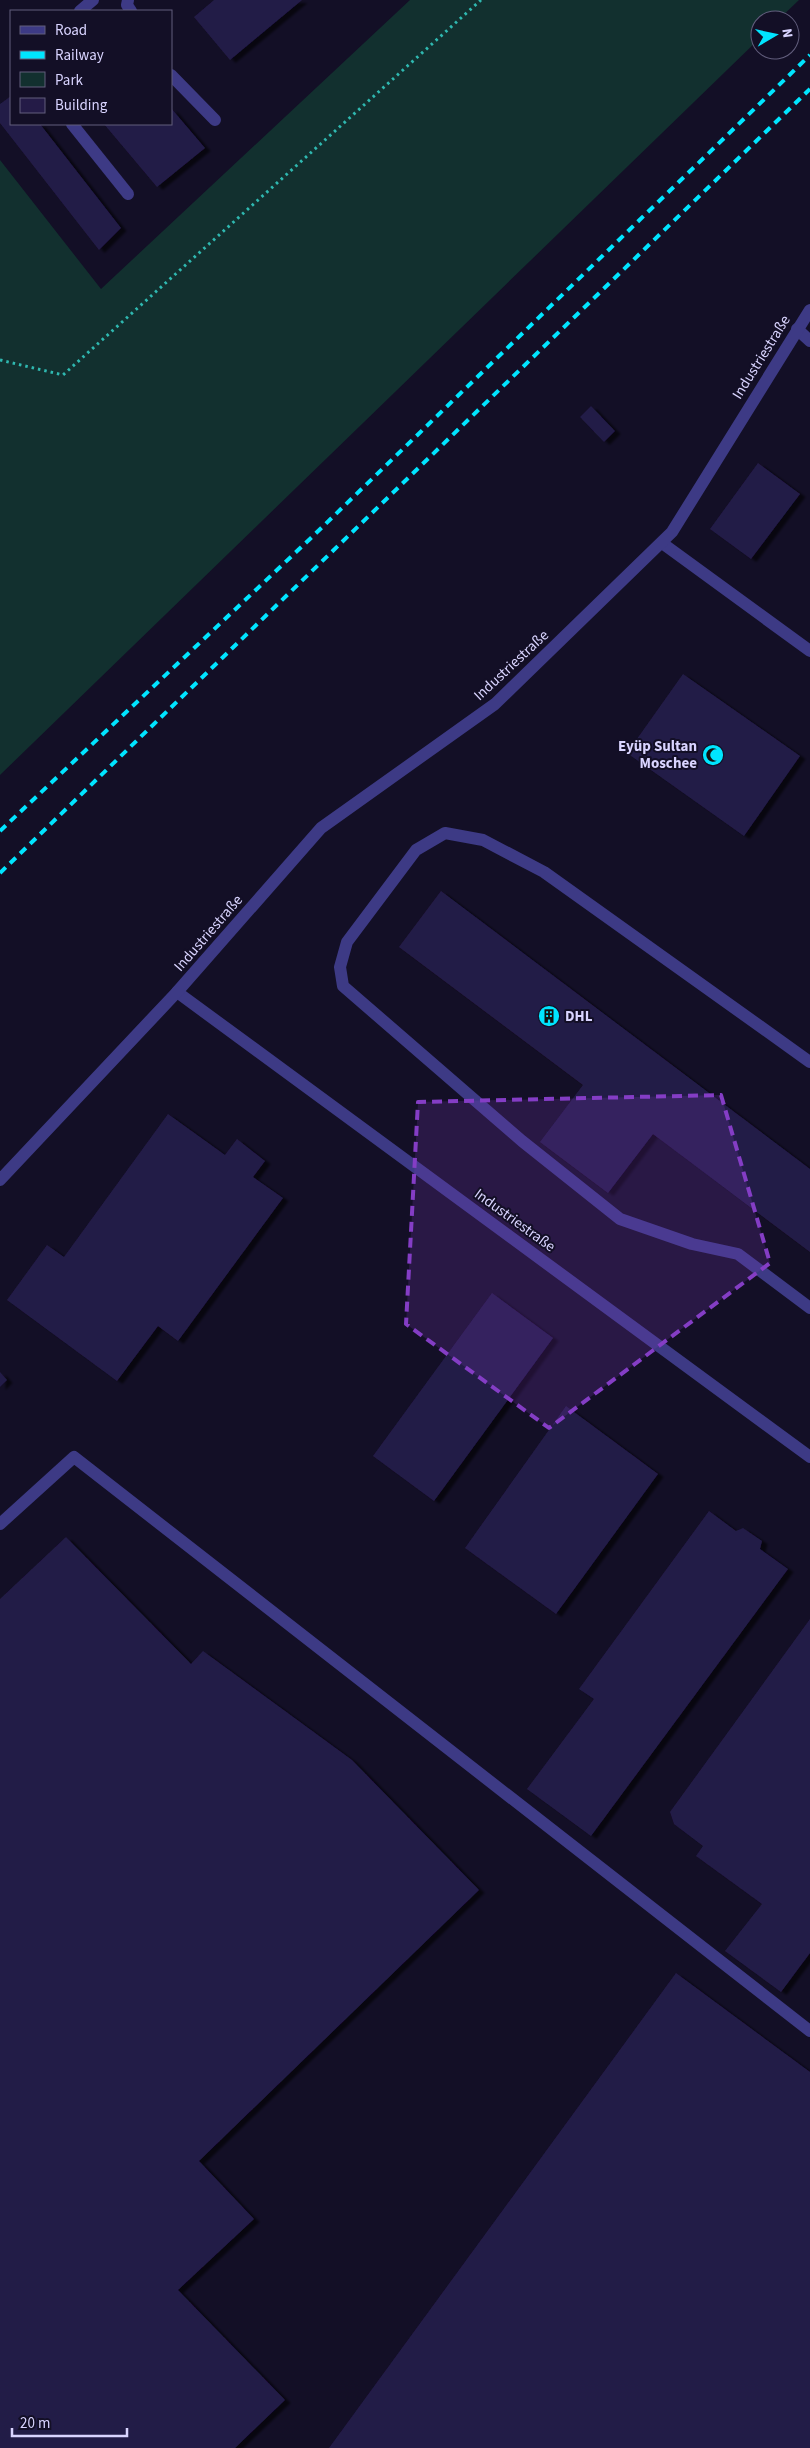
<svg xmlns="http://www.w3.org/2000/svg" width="810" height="2448" viewBox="0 0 810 2448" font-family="'Source Sans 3',sans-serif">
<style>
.green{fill:#12302f}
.building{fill:#241b47;filter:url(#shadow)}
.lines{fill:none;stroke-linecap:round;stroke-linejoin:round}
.path{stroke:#2fb8b0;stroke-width:3;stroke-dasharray:2.5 4;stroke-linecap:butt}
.service{stroke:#3d3a85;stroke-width:12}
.minor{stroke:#3d3a85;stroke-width:12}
.rail{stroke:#00e5ff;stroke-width:4;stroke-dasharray:8 6;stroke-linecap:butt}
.marked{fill:#843dc5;fill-opacity:0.2;stroke:#843dc5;stroke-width:4;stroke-dasharray:10 6;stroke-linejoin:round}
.labels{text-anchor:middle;stroke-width:4;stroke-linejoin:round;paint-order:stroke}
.street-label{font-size:15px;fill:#d9d4ff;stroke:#130f26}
.poi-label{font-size:15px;font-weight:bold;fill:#d9d4ff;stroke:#130f26;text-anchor:end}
</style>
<defs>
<filter id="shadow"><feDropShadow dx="5.5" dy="3" stdDeviation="1" flood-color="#0009"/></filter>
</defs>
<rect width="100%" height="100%" fill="#130f26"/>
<!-- green -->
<path class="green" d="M410,0H799L778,20H760V38L0,775V160L101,289Z"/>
<!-- building -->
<g class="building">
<path d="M214,0H302L230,60L194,17Z"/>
<path d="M11,96V124H40L121,228L99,250L0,123V104Z"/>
<path d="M171,108L205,148L157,187L104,124H171Z"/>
<path d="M591,406L615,431L604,442L580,417Z"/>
<path d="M758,463L800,494L751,559L710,529Z"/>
<path d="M683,674L800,756L744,836L627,753Z"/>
<path d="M441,891L810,1169V1252L653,1134L608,1193L540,1142L583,1085L399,947Z"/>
<path d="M168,1114L225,1155L237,1139L265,1161L253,1177L283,1198L178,1341L158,1326L117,1381L7,1300L47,1245L64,1257Z"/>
<path d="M492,1293L553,1338L434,1501L373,1456Z"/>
<path d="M0,1372L7,1380L0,1387Z"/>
<path d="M566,1406L658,1474L556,1614L465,1548Z"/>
<path d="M709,1511L736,1531L743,1528L762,1541L760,1549L788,1569L591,1836L527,1789L594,1699L579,1689Z"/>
<path d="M66,1537L191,1664L203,1651L352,1760L479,1890L199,2161L254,2219L178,2290L285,2400L235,2448H0V1599Z"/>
<path d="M810,1619V1953L781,1992L725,1951L762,1904L696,1856L703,1846L674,1824L670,1812Z"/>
<path d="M676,1973L810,2072V2448H329Z"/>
</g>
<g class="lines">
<!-- path -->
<path class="path" d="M0,360L63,375L481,0"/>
<!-- service -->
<g class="service">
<path d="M128,0L127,5L131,11"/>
<path d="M80,11L93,0"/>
<path d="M171,75L215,120"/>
<path d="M72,124L128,194"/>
<path d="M797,329L810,341"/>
<path d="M662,543L810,651"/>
<path d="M810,1062L544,872L483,840L445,833L416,850L347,942L340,967L343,986L522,1141L620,1219L692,1244L738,1254L810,1308"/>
<path d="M0,1524L74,1457L810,2031"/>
</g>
<!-- minor -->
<g class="minor">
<path d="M177,992L810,1457"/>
<path d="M0,1180L177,992L321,828L495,704L672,532L810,310"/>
</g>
<!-- rail -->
<g class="rail">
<path d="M0,831L312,537L810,55"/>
<path d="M0,873L810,89"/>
</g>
</g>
<!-- marked area -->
<path class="marked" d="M721,1095L770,1263L549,1428L406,1324L418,1102Z"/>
<!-- icons -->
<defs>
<g id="mosque-disc" transform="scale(1.125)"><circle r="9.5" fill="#00e5ff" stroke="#130f26"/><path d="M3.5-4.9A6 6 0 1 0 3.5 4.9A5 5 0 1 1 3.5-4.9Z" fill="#111"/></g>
<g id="building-disc" transform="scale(1.125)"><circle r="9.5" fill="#00e5ff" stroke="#130f26"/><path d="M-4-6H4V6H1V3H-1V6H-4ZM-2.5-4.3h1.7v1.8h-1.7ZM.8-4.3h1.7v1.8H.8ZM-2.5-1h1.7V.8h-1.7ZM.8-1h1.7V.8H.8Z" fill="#111"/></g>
</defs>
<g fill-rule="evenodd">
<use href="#mosque-disc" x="713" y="755"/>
<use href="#building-disc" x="549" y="1016"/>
</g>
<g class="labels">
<!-- street labels -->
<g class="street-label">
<text transform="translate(761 357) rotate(-58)" y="5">Industriestraße</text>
<text transform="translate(511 665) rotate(-43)" y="5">Industriestraße</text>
<text transform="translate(208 933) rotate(-49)" y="5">Industriestraße</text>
<text transform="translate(515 1220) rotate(36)" y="5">Industriestraße</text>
</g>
<!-- poi labels -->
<g class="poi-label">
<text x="697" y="751">Eyüp Sultan<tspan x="697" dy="17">Moschee</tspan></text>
<text x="565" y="1021" text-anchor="start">DHL</text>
</g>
</g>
<!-- legend -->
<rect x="10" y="10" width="162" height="115" fill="#130f26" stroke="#625e7d"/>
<rect x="20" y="26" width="25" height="8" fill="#3d3a85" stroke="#625e7d"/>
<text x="55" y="35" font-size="15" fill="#d9d4ff">Road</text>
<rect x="20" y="51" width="25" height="8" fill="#00e5ff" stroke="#625e7d"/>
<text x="55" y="60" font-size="15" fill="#d9d4ff">Railway</text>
<rect x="20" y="72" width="25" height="15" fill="#12302f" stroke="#625e7d"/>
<text x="55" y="85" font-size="15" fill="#d9d4ff">Park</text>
<rect x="20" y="98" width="25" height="15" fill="#241b47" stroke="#625e7d"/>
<text x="55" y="110" font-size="15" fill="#d9d4ff">Building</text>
<!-- north arrow -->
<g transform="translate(775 35) rotate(81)"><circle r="24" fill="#130f26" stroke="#625e7d"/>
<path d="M0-4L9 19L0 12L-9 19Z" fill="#00e5ff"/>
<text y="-8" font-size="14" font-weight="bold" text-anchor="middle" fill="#d9d4ff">N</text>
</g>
<!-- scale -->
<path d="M12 2428v8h115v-8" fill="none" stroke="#d9d4ff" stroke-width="2.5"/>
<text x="20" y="2428" font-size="15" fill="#d9d4ff" stroke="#130f26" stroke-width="4" paint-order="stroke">20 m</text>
</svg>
